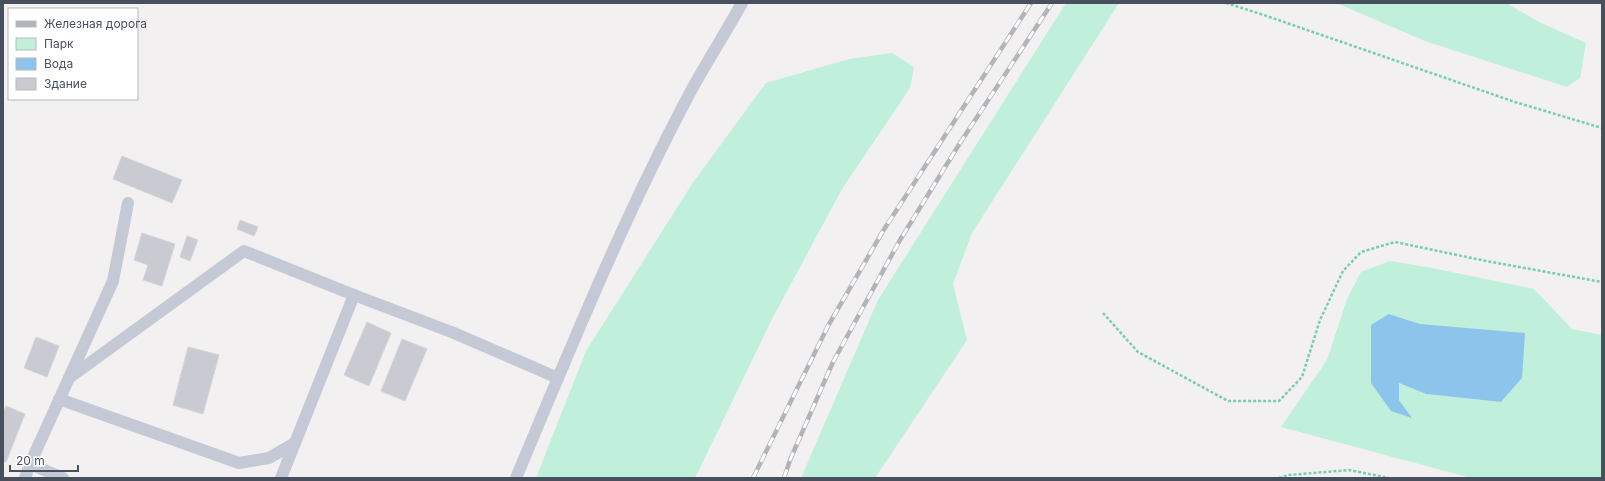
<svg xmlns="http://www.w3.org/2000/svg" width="1605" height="481" viewBox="0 0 1605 481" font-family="Inter,sans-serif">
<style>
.green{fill:#c0efdc;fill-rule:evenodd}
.water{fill:#8dc4eb}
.building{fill:#cacbd2;stroke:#d4d5db}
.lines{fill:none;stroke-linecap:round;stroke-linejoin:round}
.path{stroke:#78cdb5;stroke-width:2.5;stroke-dasharray:3 2;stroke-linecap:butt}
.service{stroke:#c4c9d5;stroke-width:12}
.rail-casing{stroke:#b2b4ba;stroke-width:4.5}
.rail{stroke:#fff;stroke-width:3;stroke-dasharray:9;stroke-linecap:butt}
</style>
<rect width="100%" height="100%" fill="#f2f0f0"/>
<!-- green -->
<g class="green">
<path d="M1066,3H1119L972,233L953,284L967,340L875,478H801L878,300Z"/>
<path d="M1336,3H1506L1539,22L1586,43L1580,78L1567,87L1425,41Z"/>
<path d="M892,53L914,67L910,88L842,189L772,319L695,478H536L586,351L694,181L766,83L849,59Z"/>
<path d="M1390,261L1432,268L1534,289L1572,329L1602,335V478H1471L1281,427L1327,360L1347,299L1361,272ZM1389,314L1420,324L1522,378L1501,402L1426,394L1399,383V400L1411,417L1371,383Z"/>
</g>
<!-- water -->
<path class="water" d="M1389,314L1420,324L1525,333L1522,378L1501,402L1426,394L1399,383V400L1412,418L1391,411L1371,383V325Z"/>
<!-- building -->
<g class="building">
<path d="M122,156L182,180L172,203L113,179Z"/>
<path d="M240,220L258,227L254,236L237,229Z"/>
<path d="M142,233L175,244L162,286L143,280L148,265L134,260Z"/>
<path d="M187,236L198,240L190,261L180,257Z"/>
<path d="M367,322L391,333L369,386L344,375Z"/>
<path d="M36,337L59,346L47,377L24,368Z"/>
<path d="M402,339L427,349L405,401L381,391Z"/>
<path d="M188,347L219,355L203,414L173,405Z"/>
<path d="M6,406L25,414L6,462L3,461V413Z"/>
</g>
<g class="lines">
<!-- path -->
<g class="path">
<path d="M1226,3L1258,13L1515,102L1602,128"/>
<path d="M1103,313L1138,352L1228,401H1279L1302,377L1320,320L1343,271L1361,252L1395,242L1486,261L1602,282"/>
<path d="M1279,478L1289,475L1349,470L1389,478"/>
</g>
<!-- service -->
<g class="service">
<path d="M69,378L244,251L354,295"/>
<path d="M59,399L239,463L269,458L295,443"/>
<path d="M25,478L30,464"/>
<path d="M63,478L30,464L113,281L128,203"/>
<path d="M281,478L354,295L454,333L558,378"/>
<path d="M516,478C571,347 625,214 692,89C708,60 726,32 742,3"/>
</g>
<!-- rail casing -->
<g class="rail-casing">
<g id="rail">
<path d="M753,478L828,326L883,231L1031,3"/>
<path d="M784,478L790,460L833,362L900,240L960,143L1052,3"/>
</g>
</g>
<!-- rail -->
<use href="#rail" class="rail"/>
</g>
<!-- border -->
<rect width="1605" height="481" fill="none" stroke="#484f5d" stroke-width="8"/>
<!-- legend -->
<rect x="8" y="8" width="130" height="92" fill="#ffffff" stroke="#b6b9be"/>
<rect x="16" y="21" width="20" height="6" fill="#b2b4ba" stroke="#b6b9be"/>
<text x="44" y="28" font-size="12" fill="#484f5d">Железная дорога</text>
<rect x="16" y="38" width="20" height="12" fill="#c0efdc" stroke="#b6b9be"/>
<text x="44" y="48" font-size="12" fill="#484f5d">Парк</text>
<rect x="16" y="58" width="20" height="12" fill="#8dc4eb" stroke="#b6b9be"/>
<text x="44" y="68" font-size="12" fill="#484f5d">Вода</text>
<rect x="16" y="78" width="20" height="12" fill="#cacbd2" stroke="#b6b9be"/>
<text x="44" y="88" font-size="12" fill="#484f5d">Здание</text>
<!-- scale -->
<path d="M10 465v6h68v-6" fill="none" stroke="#484f5d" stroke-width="2"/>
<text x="16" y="465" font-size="12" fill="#484f5d" stroke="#ffffff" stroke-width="3" paint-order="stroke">20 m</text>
</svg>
